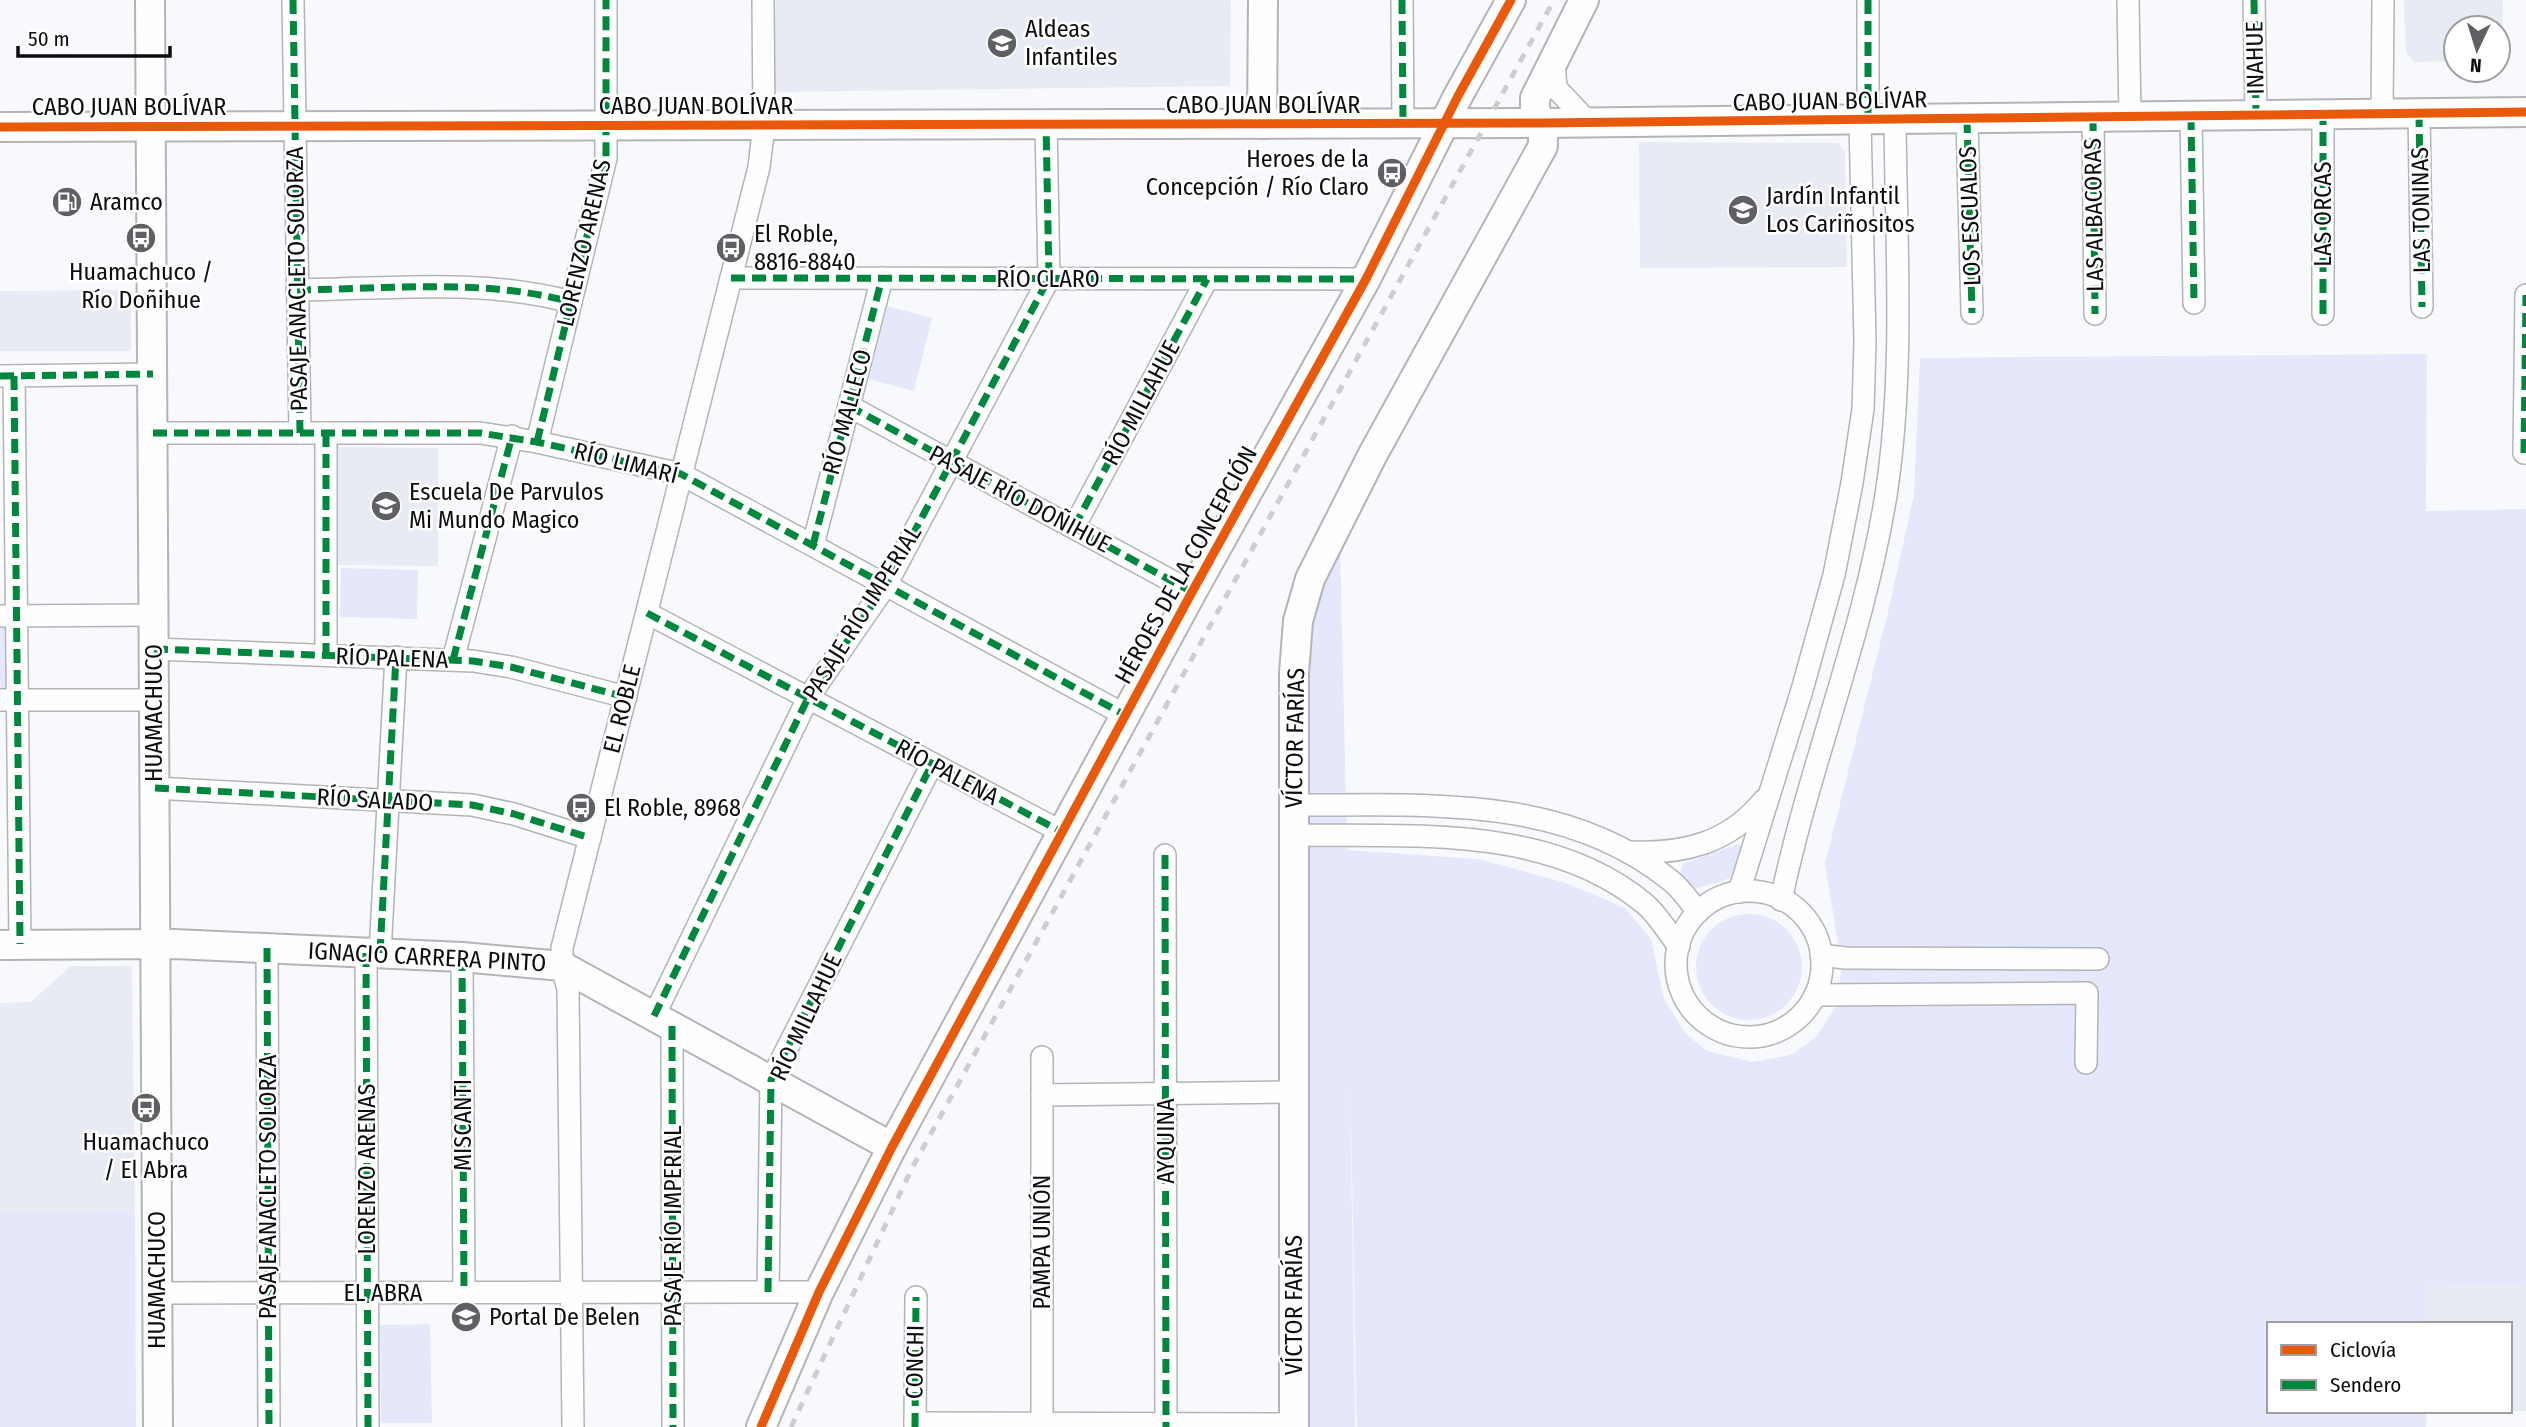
<svg xmlns="http://www.w3.org/2000/svg" width="2526" height="1427" viewBox="0 0 2526 1427" font-family="'Fira Sans Condensed',sans-serif">
<style>
.built{fill:#e9ebf4}
.green{fill:#e5e8fb}
.lines{fill:none;stroke-linecap:round;stroke-linejoin:round}
.street-casing{stroke:#b3b4b7;stroke-width:24}
.secondary-casing{stroke:#b3b4b7;stroke-width:32}
.street{stroke:#fefeff;stroke-width:21}
.secondary{stroke:#fefeff;stroke-width:28}
.rail{stroke:#cececf;stroke-width:5;stroke-dasharray:9 9;stroke-linecap:butt}
.quiet{stroke:#00873e;stroke-width:7;stroke-dasharray:14 7;stroke-linecap:butt}
.cycleway-casing{stroke:#fff;stroke-width:13}
.cycleway{stroke:#e8590c;stroke-width:9}
.labels{text-anchor:middle;stroke-width:5;stroke-linejoin:round;paint-order:stroke}
.poi-label{font-size:24px;fill:#0c0d10;stroke:#fff;text-anchor:start}
.street-label{font-size:24px;fill:#0c0d10;stroke:#fff}
</style>
<rect width="100%" height="100%" fill="#f8f9fd"/>
<!-- built -->
<g class="built">
<path d="M776,0H1231L1230,86L772,92Z"/>
<path d="M2404,0H2503L2502,60L2498,61V28H2456V61L2414,62L2406,52Z"/>
<path d="M1639,142L1838,143L1845,152L1847,267L1640,268Z"/>
<path d="M131,290V351H0V291Z"/>
<path d="M334,447L438,448V566L334,565Z"/>
<path d="M71,966H132L135,1211L0,1212V1003L31,1002Z"/>
<path d="M2526,1286V1411H2510V1324H2426L2425,1287Z"/>
</g>
<!-- green -->
<g class="green">
<path d="M887,306L932,318L914,391L868,379Z"/>
<path d="M2427,354L2426,511L2526,509V1286L2426,1287V1324H2269V1411H2427L2426,1427H1357L1350,1074L1355,1427H1310L1304,646L1310,600L1340,544L1347,850L1478,859L1566,883L1625,908L1651,939L1664,999L1686,1034L1707,1051L1752,1062L1791,1055L1816,1037L1835,1008L1842,967L1825,864L1888,612L1914,495L1920,358Z"/>
<path d="M341,568L418,570L417,619L340,617Z"/>
<path d="M7,625L6,690H0V626Z"/>
<path d="M1738,844L1743,848C1734,883 1731,878 1698,888L1693,887L1680,873L1683,864Z"/>
<circle cx="1749" cy="967" r="53"/>
<path d="M135,1211L136,1427H0V1212Z"/>
<path d="M430,1324L432,1423H381L380,1325Z"/>
</g>
<g class="lines">
<!-- street casing -->
<g class="street-casing">
<g id="street">
<path d="M293,0L300,433"/>
<path d="M1402,0L1403,124"/>
<path d="M1868,0V120"/>
<path d="M2128,0L2130,117"/>
<path d="M2254,0L2256,115"/>
<path d="M1554,62L1556,88L1589,123"/>
<path d="M2419,113L2422,307"/>
<path d="M2382,114L2383,0"/>
<path d="M2191,116L2194,303"/>
<path d="M2093,117L2095,314"/>
<path d="M1967,119L1972,313"/>
<path d="M731,278L1366,279"/>
<path d="M297,290C388,289 483,278 571,302"/>
<path d="M2323,314V115"/>
<path d="M2,376L153,374"/>
<path d="M14,376L20,944"/>
<path d="M849,406L1192,592"/>
<path d="M153,433H480L537,442L681,474L1125,715"/>
<path d="M326,433V655"/>
<path d="M537,442L606,158V0"/>
<path d="M2524,453L2526,295"/>
<path d="M1074,527L1207,279"/>
<path d="M813,545L882,278"/>
<path d="M647,613L1062,832"/>
<path d="M0,616L154,615"/>
<path d="M154,649L473,661L511,667L626,697"/>
<path d="M453,660L512,436"/>
<path d="M0,700H154"/>
<path d="M155,788L472,805L514,814L590,838"/>
<path d="M1294,805C1423,806 1562,793 1670,880C1681,888 1689,901 1698,912"/>
<path d="M1294,835C1411,837 1549,824 1645,904C1658,915 1668,933 1679,946"/>
<path d="M1631,852C1685,854 1729,843 1764,800"/>
<path d="M1165,855L1166,1427"/>
<circle cx="1749" cy="964" r="73"/>
<path d="M1739,892L1802,690L1834,575L1852,483L1863,409L1865,343L1860,120"/>
<path d="M1781,900C1810,763 1864,633 1886,495C1905,371 1896,244 1895,119"/>
<path d="M267,948L269,1427"/>
<path d="M366,953L368,1427"/>
<path d="M380,953L396,657"/>
<path d="M1821,955L1845,958L2098,959"/>
<path d="M462,957L464,1293"/>
<path d="M1815,995L2087,993L2086,1063"/>
<path d="M654,1016L808,698L886,585L1049,278L1046,124"/>
<path d="M672,1026L673,1427"/>
<path d="M1042,1057V1427"/>
<path d="M1042,1095L1294,1092"/>
<path d="M768,1292L771,1080L932,764"/>
<path d="M157,1293L819,1292"/>
<path d="M915,1423L1294,1424"/>
<path d="M573,1427L568,989L562,966V948L759,167L764,125L763,0"/>
<path d="M915,1427L916,1297"/>
</g>
</g>
<!-- secondary casing -->
<g class="secondary-casing">
<g id="secondary">
<path d="M150,0L158,1427"/>
<path d="M1262,124L1263,0"/>
<path d="M0,127L1543,123L2526,112"/>
<path d="M0,945L174,944L462,957L562,966L892,1147"/>
<path d="M761,1427L819,1292L892,1147L1192,592L1366,279L1458,96L1511,0"/>
<path d="M1294,1427V673L1298,621L1310,579L1373,454L1543,146V123L1535,111V98L1584,0"/>
</g>
</g>
<!-- street -->
<use href="#street" class="street"/>
<!-- secondary -->
<use href="#secondary" class="secondary"/>
<!-- rail -->
<path class="rail" d="M791,1427L912,1168L1554,0"/>
<!-- quiet -->
<g class="quiet">
<path d="M293,0L300,433"/>
<path d="M1402,0L1403,124"/>
<path d="M1868,0V120"/>
<path d="M2254,0L2256,115"/>
<path d="M2419,113L2422,307"/>
<path d="M2191,116L2194,303"/>
<path d="M2093,117L2095,314"/>
<path d="M1967,119L1972,313"/>
<path d="M731,278L1366,279"/>
<path d="M297,290C388,289 483,278 571,302"/>
<path d="M2323,314V115"/>
<path d="M0,376L153,374"/>
<path d="M14,376L20,944"/>
<path d="M849,406L1192,592"/>
<path d="M153,433H480L537,442L681,474L1125,715"/>
<path d="M326,433V655"/>
<path d="M537,442L606,158V0"/>
<path d="M2524,453L2526,295"/>
<path d="M1074,527L1207,279"/>
<path d="M813,545L882,278"/>
<path d="M647,613L1062,832"/>
<path d="M154,649L473,661L511,667L626,697"/>
<path d="M453,660L512,436"/>
<path d="M155,788L472,805L514,814L590,838"/>
<path d="M1165,855L1166,1427"/>
<path d="M267,948L269,1427"/>
<path d="M366,953L368,1427"/>
<path d="M380,953L396,657"/>
<path d="M462,957L464,1293"/>
<path d="M654,1016L808,698L886,585L1049,278L1046,124"/>
<path d="M672,1026L673,1427"/>
<path d="M768,1292L771,1080L932,764"/>
<path d="M915,1427L916,1297"/>
</g>
<!-- cycleway casing -->
<g class="cycleway-casing">
<g id="cycleway">
<path d="M0,127L1543,123L2526,112"/>
<path d="M761,1427L819,1292L892,1147L1192,592L1366,279L1458,96L1511,0"/>
</g>
</g>
<!-- cycleway -->
<use href="#cycleway" class="cycleway"/>
</g>
<!-- icons -->
<defs>
<g id="school-disc" transform="scale(1.575)"><circle r="9.5" fill="#5f6063" stroke="#fff"/><path d="M0-5L7-2L0 1L-7-2ZM-4 1L0 2.5L4 1V4Q0 6-4 4Z" fill="#fff"/></g>
<g id="bus-disc" transform="scale(1.575)"><circle r="9.5" fill="#5f6063" stroke="#fff"/><path d="M-5-6H5V4H4V6H2V4H-2V6H-4V4H-5ZM-3.5-4V0h7V-4ZM-3.5 1.2v1.5H-2V1.2ZM2 1.2v1.5H3.5V1.2Z" fill="#fff"/></g>
<g id="fuel-disc" transform="scale(1.575)"><circle r="9.5" fill="#5f6063" stroke="#fff"/><path d="M-5.5-6h7V0h2V4h1.3V-2.5L3-4.5l.8-.8L6-3V5H2.5V1h-1V6h-7ZM-4.2-4.7v3.2H.2V-4.7Z" fill="#fff"/></g>
</defs>
<g fill-rule="evenodd">
<use href="#school-disc" x="1002" y="43"/>
<use href="#bus-disc" x="1392" y="173"/>
<use href="#fuel-disc" x="67" y="202"/>
<use href="#school-disc" x="1743" y="210"/>
<use href="#bus-disc" x="141" y="238"/>
<use href="#bus-disc" x="731" y="248"/>
<use href="#school-disc" x="386" y="506"/>
<use href="#bus-disc" x="581" y="808"/>
<use href="#bus-disc" x="146" y="1108"/>
<use href="#school-disc" x="466" y="1317"/>
</g>
<g class="labels">
<!-- poi labels -->
<g class="poi-label">
<text x="1025" y="37">Aldeas<tspan x="1025" dy="28">Infantiles</tspan></text>
<text x="1369" y="167" text-anchor="end">Heroes de la<tspan x="1369" dy="28">Concepción / Río Claro</tspan></text>
<text x="1766" y="204">Jardín Infantil<tspan x="1766" dy="28">Los Cariñositos</tspan></text>
<text x="90" y="210">Aramco</text>
<text x="754" y="242">El Roble,<tspan x="754" dy="28">8816-8840</tspan></text>
<text x="141" y="280" text-anchor="middle">Huamachuco /<tspan x="141" dy="28">Río Doñihue</tspan></text>
<text x="409" y="500">Escuela De Parvulos<tspan x="409" dy="28">Mi Mundo Magico</tspan></text>
<text x="604" y="816">El Roble, 8968</text>
<text x="146" y="1150" text-anchor="middle">Huamachuco<tspan x="146" dy="28">/ El Abra</tspan></text>
<text x="489" y="1325">Portal De Belen</text>
</g>
<!-- street labels -->
<g class="street-label">
<text transform="translate(2255 58) rotate(-91)" y="8">INAHUE</text>
<text transform="translate(1830 101) rotate(-1)" y="8">CABO JUAN BOLÍVAR</text>
<text x="1263" y="113">CABO JUAN BOLÍVAR</text>
<text x="696" y="114">CABO JUAN BOLÍVAR</text>
<text x="129" y="115">CABO JUAN BOLÍVAR</text>
<text transform="translate(2421 210) rotate(-91)" y="8">LAS TONINAS</text>
<text transform="translate(2323 214) rotate(-90)" y="8">LAS ORCAS</text>
<text transform="translate(2094 215) rotate(-91)" y="8">LAS ALBACORAS</text>
<text transform="translate(1970 216) rotate(-92)" y="8">LOS ESCUALOS</text>
<text transform="translate(584 243) rotate(-77)" y="8">LORENZO ARENAS</text>
<text transform="translate(297 279) rotate(-91)" y="8">PASAJE ANACLETO SOLORZA</text>
<text x="1048" y="287">RÍO CLARO</text>
<text transform="translate(1141 403) rotate(-62)" y="8">RÍO MILLAHUE</text>
<text transform="translate(847 412) rotate(-75)" y="8">RÍO MALLECO</text>
<text transform="translate(626 463) rotate(14)" y="8">RÍO LIMARÍ</text>
<text transform="translate(1020 499) rotate(28)" y="8">PASAJE RÍO DOÑIHUE</text>
<text transform="translate(1186 565) rotate(-61)" y="8">HÉROES DE LA CONCEPCIÓN</text>
<text transform="translate(862 613) rotate(-58)" y="8">PASAJE RÍO IMPERIAL</text>
<text transform="translate(392 658) rotate(2)" y="8">RÍO PALENA</text>
<text transform="translate(622 709) rotate(-76)" y="8">EL ROBLE</text>
<text transform="translate(154 713) rotate(-90)" y="8">HUAMACHUCO</text>
<text transform="translate(1295 738) rotate(-89)" y="8">VÍCTOR FARÍAS</text>
<text transform="translate(947 772) rotate(28)" y="8">RÍO PALENA</text>
<text transform="translate(375 800) rotate(3)" y="8">RÍO SALADO</text>
<text transform="translate(427 957) rotate(3)" y="8">IGNACIO CARRERA PINTO</text>
<text transform="translate(806 1017) rotate(-65)" y="8">RÍO MILLAHUE</text>
<text transform="translate(463 1125) rotate(-90)" y="8">MISCANTI</text>
<text transform="translate(1166 1141) rotate(-90)" y="8">AYQUINA</text>
<text transform="translate(367 1169) rotate(-90)" y="8">LORENZO ARENAS</text>
<text transform="translate(268 1187) rotate(-90)" y="8">PASAJE ANACLETO SOLORZA</text>
<text transform="translate(673 1226) rotate(-90)" y="8">PASAJE RÍO IMPERIAL</text>
<text transform="translate(1042 1242) rotate(-90)" y="8">PAMPA UNIÓN</text>
<text transform="translate(157 1280) rotate(-90)" y="8">HUAMACHUCO</text>
<text x="383" y="1301">EL ABRA</text>
<text transform="translate(1294 1305) rotate(-90)" y="8">VÍCTOR FARÍAS</text>
<text transform="translate(915 1362) rotate(-89)" y="8">CONCHI</text>
</g>
</g>
<!-- legend -->
<rect x="2267" y="1322" width="245" height="91" fill="#ffffff" stroke="#9e9e9f" stroke-width="2"/>
<rect x="2281" y="1345" width="35" height="10" fill="#e8590c" stroke="#9e9e9f" stroke-width="2"/>
<text x="2330" y="1357" font-size="21" fill="#0c0d10">Ciclovía</text>
<rect x="2281" y="1380" width="35" height="10" fill="#00873e" stroke="#9e9e9f" stroke-width="2"/>
<text x="2330" y="1392" font-size="21" fill="#0c0d10">Sendero</text>
<!-- north arrow -->
<g transform="translate(2477 49) rotate(184)"><circle r="33" fill="#ffffff" stroke="#9e9e9f" stroke-width="2"/>
<path d="M0-5L12 26L0 18L-12 26Z" fill="#5f6063"/>
<text y="-10" font-size="19" font-weight="bold" text-anchor="middle" fill="#0c0d10">N</text>
</g>
<!-- scale -->
<path d="M18 46v10h152v-10" fill="none" stroke="#0c0d10" stroke-width="3.5"/>
<text x="28" y="46" font-size="21" fill="#0c0d10" stroke="#ffffff" stroke-width="5" paint-order="stroke">50 m</text>
</svg>
